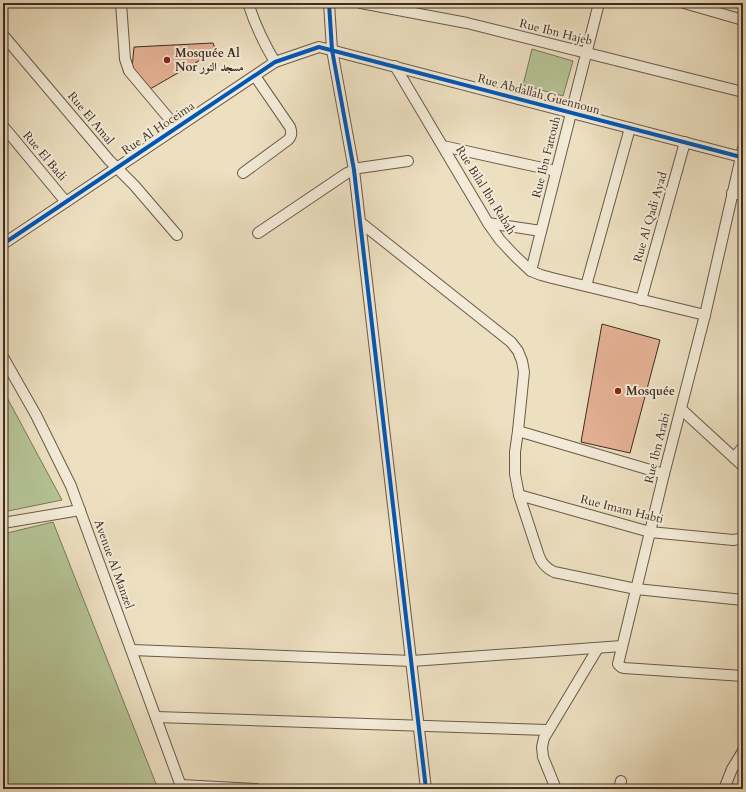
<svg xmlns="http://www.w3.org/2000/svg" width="746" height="792" viewBox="0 0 746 792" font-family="Cardo,Amiri,serif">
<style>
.green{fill:#b5c395;stroke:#7a785c}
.building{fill:#e5b195;stroke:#3f2c23}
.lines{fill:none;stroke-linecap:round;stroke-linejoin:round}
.minor-casing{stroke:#6a594a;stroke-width:12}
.minor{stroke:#f3ebd7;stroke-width:10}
.cycleway-casing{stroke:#f3ebd7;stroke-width:6}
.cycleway{stroke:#0057b8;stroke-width:4}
.poi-dot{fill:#8f2418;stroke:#f3ebd7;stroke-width:1.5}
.labels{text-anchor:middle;stroke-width:4;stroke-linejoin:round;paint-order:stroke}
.street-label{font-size:12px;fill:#3f2c23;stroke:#f3ebd7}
.poi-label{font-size:12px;font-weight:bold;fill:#3f2c23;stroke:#f3ebd7;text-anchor:start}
</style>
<rect width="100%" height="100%" fill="#ede0c1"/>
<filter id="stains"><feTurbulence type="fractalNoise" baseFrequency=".005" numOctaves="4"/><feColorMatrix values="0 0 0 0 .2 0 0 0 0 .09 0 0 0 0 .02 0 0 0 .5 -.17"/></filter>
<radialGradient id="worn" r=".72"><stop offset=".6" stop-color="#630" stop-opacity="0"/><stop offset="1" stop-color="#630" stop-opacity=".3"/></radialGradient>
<!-- green -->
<g class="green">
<path d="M532,49L573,61L563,96L523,85Z"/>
<path d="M3,390L62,500L3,512Z"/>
<path d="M53,522L158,789H3V534Z"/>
</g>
<!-- building -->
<g class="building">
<path d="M213,43L216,51L150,89L132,69L134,47Z"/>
<path d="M602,324L660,340L630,453L581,442Z"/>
</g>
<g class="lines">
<!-- minor casing -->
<g class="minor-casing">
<g id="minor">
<path d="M121,3L125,59L129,71L177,128"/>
<path d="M248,3C255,25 263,42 275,62"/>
<path d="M329,3L332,50L354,170L426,789"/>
<path d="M361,3L467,23L743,92"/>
<path d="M684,3L743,20"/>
<path d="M3,35L109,160L134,185L177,235"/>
<path d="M395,66L488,223L500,240L515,256L531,271L541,275L552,278L705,315"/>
<path d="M3,126L66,202"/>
<path d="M443,146L556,171"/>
<path d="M743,148L705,315L664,474L618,664L621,667L624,668L743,676"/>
<path d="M243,173L288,140C292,136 292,132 290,127L255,76"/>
<path d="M732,193L743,195"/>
<path d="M360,222L511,342L518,351L522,361L524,372L518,431L515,452V474L519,495L539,556C542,564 546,568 554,572L636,589L743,600"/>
<path d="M488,223L541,231"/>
<path d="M258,233L347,173L359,168L408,161"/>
<path d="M3,244L275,62L319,47L741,157"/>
<path d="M531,271L599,3"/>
<path d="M586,286L630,128"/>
<path d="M641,300L685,142"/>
<path d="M3,357L36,415L71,486L182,789"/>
<path d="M681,409L743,466"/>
<path d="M518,431L664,474"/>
<path d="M734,458L743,447"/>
<path d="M519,495L650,532L733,540L740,539L743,538"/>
<path d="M3,523L80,510"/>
<path d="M132,650L412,661L622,646"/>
<path d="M156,717L548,730"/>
<path d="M181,785L256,789"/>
<path d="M556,789L543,757L542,747L544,738L598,648"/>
<path d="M619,789L621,781"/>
<path d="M724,789L732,769L743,751"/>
</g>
</g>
<!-- minor -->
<use href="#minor" class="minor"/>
<!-- cycleway casing -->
<g class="cycleway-casing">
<g id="cycleway">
<path d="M329,3L332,50L354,170L426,789"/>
<path d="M3,244L275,62L319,47L741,157"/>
</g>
</g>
<!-- cycleway -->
<use href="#cycleway" class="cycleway"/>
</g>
<!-- markers -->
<g class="poi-dot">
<circle cx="167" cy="60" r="4"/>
<circle cx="618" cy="391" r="4"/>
</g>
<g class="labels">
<!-- street labels -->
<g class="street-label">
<text transform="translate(556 32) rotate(14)" y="4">Rue Ibn Hajeb</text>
<text transform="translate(539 94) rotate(15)" y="4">Rue Abdallah Guennoun</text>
<text transform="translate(91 118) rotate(50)" y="4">Rue El Amal</text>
<text transform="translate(158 128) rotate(-34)" y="4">Rue Al Hoceima</text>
<text transform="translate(45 156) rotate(50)" y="4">Rue El Badi</text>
<text transform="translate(546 157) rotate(-76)" y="4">Rue Ibn Fattouh</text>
<text transform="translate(486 190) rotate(58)" y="4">Rue Bilal Ibn Rabah</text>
<text transform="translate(650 217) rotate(-74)" y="4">Rue Al Qadi Ayad</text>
<text transform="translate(657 448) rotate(-76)" y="4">Rue Ibn Arabi</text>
<text transform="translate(622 509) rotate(14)" y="4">Rue Imam Habti</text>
<text transform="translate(114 564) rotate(70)" y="4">Avenue Al Manzel</text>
</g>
<!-- poi labels -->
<g class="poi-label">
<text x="175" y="57">Mosquée Al<tspan x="175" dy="14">Nor مسجد النور</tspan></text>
<text x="626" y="395">Mosquée</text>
</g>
</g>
<!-- margin -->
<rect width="746" height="792" fill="none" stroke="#ede0c1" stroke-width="16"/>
<rect x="4" y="4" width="738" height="784" fill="none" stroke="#3f2c23" stroke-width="2"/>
<rect x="8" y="8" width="730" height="776" fill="none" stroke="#3f2c23"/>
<rect width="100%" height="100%" filter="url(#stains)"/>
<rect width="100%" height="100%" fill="url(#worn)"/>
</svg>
